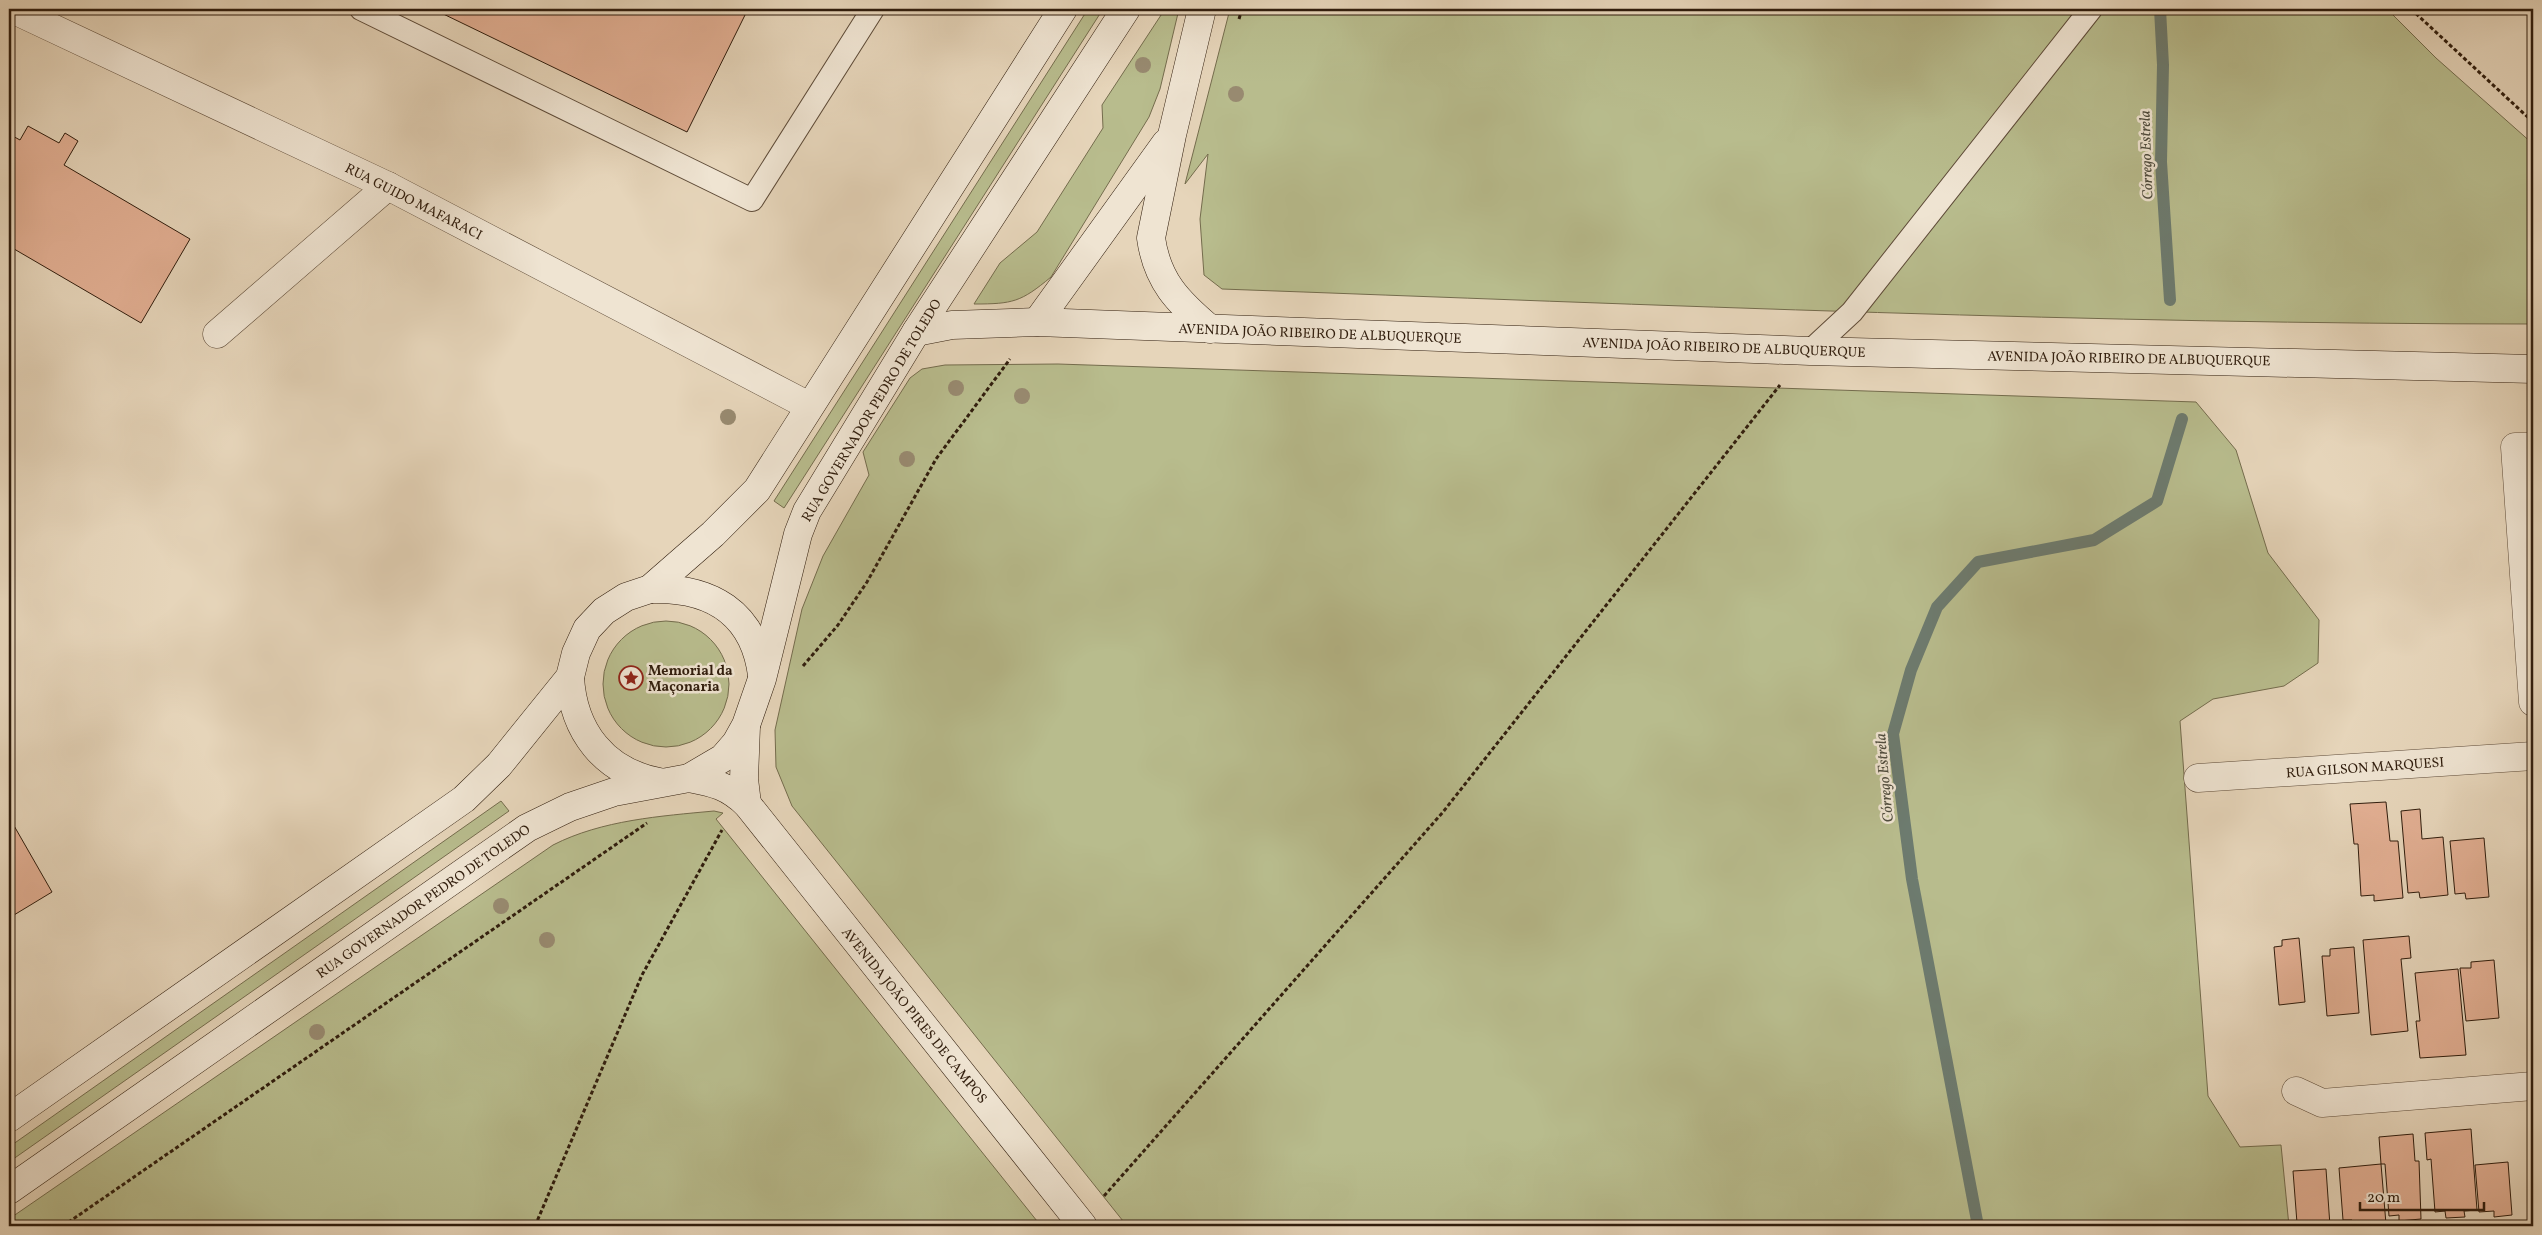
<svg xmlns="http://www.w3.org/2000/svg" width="2542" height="1235" viewBox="0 0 2542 1235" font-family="Vollkorn,serif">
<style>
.green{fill:#b8bc8d;stroke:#746c4d}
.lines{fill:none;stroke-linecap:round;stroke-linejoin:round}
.stream{stroke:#6d7b6f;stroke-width:12}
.building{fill:#e2af93;stroke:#301d0d}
.lane-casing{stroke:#5e4b38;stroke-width:24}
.street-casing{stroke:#5e4b38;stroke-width:29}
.secondary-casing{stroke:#301d0d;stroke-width:29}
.path{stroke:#301d0d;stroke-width:3;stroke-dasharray:4 2.5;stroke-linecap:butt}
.lane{stroke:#efe4d2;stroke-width:22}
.street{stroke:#efe4d2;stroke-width:28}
.secondary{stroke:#efe4d2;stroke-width:28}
.tree{fill:#988a70}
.labels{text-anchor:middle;stroke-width:5;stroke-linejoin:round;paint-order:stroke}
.street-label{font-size:14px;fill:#301d0d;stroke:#efe4d2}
.poi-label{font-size:14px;font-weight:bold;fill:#301d0d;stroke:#efe4d2;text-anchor:start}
.water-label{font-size:15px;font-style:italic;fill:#4f4c3e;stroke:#efe4d2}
</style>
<rect width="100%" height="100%" fill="#e6d5ba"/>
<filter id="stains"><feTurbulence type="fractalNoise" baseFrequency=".004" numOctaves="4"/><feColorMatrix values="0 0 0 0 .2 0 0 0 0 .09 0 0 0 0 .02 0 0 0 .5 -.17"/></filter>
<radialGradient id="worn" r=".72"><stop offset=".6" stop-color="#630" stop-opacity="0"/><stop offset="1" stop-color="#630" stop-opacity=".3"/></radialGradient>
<!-- green -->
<g class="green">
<path d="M1088,9H1103L784,508L774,501Z"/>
<path d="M1165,9H1179L1160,89L1149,117L1051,277C1021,302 1013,304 974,304L1000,263L1037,232L1103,128L1102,105Z"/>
<path d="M1230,9H2387L2436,58L2533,144V324C2096,324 1659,305 1222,289L1204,275L1200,219L1208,154L1185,184Z"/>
<path d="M1058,364L2196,402L2236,450L2268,553L2319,620L2318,663L2284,686L2213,699L2180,721L2208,1096L2240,1147L2281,1145L2289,1226H1127L792,806L776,767L775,730L802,609L823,556L869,475L863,452L910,378L922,369L945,365Z"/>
<circle cx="666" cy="684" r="63"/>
<path d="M501,801L509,811L9,1162V1147Z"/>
<path d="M714,811L723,813L716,819L1041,1226H9V1219L553,845C602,820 661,816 714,811Z"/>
</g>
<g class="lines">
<!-- stream -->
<g class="stream">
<path d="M2160,9L2163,65L2161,162L2170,300"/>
<path d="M1978,1226L1912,879L1893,734L1911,670L1937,607L1978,562L2094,540L2157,501L2182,419"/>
</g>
</g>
<!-- building -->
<g class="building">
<path d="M433,9H748L687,132Z"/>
<path d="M28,126L59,143L65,133L78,141L64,165L190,239L141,323L9,246V134L20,140Z"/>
<path d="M2386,802L2390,841H2398L2403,898L2374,901V895L2361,896L2358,844H2354L2350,804Z"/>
<path d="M2420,809L2422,839L2443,837L2448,895L2420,898L2419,892L2408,893L2401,811Z"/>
<path d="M9,817L52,892L9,918Z"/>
<path d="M2484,838L2489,897L2466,899L2465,893L2455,894L2450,841Z"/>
<path d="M2409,936L2411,958L2401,959L2408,1031L2371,1035L2363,940Z"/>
<path d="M2299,938L2305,1002L2279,1005L2274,947L2282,946V940Z"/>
<path d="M2354,947L2359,1013L2327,1016L2322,956H2330V949Z"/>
<path d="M2494,960L2499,1018L2466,1021L2460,968H2471V962Z"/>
<path d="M2458,969L2466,1055L2420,1058L2416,1021H2420L2415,973Z"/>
<path d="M2471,1129L2477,1210L2464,1211L2465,1217L2446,1218L2445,1211L2435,1212L2431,1159L2427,1160L2425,1133Z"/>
<path d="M2413,1134L2415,1161H2419L2421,1219L2399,1221V1215L2389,1216L2385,1164H2381L2379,1137Z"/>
<path d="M2508,1162L2512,1215L2494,1217V1211L2479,1212L2475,1165Z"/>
<path d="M2381,1164L2386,1224L2353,1226L2352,1220H2343L2339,1168Z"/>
<path d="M2326,1169L2330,1226H2309L2308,1222L2297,1223L2293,1171Z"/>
</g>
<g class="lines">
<!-- lane casing -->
<g class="lane-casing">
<g id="lane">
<path d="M361,9L752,200L873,9"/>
<path d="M1810,351L1852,312L2091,9"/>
</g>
</g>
<!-- street casing -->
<g class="street-casing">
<g id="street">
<path d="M12,9L388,186L809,406"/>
<path d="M217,334L388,186"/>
<path d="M2533,447H2515L2533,702"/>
<path d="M2198,778L2533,756"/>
<path d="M2296,1091L2322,1103L2533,1086"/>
</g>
</g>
<!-- secondary casing -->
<g class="secondary-casing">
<g id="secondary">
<path d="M1202,9L1172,135L1151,238C1157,281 1178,302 1210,329"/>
<path d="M1037,322L1166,143"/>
<path d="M916,332L952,325L1037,322L1810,351L2533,369"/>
<path d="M650,589C710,587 754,612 762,675"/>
<path d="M570,677C573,731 604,772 659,782"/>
<path d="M746,726L744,779L747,804"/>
<path d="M689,778C715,783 728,786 747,804L1083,1226"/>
<path d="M9,1118L464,799L499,765L570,677L576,653L587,629L604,611L626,597L650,589L713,534L757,490L1063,9"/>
<path d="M9,1190L527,828L570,807L614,792L689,778L723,758L736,743L746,725L762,679L798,534L807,511L916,332L1126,9"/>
</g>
</g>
<!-- path -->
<g class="path">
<path d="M2411,9L2533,122"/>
<path d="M1239,19L1242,9"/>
<path d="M803,666L838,625L867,582L936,459L1010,359"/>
<path d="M1104,1196L1443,812L1780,385"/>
<path d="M63,1226L647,823"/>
<path d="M535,1226L642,975L722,830"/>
</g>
<!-- lane -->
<use href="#lane" class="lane"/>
<!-- street -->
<use href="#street" class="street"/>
<!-- secondary -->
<use href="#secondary" class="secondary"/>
</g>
<!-- trees -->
<g class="tree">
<circle cx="1143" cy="65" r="8"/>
<circle cx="1236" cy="94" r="8"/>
<circle cx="956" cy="388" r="8"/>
<circle cx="1022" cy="396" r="8"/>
<circle cx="728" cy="417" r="8"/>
<circle cx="907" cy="459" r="8"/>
<circle cx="501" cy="906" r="8"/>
<circle cx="547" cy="940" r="8"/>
<circle cx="317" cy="1032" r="8"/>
</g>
<!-- icons -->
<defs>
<g id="sight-ring" transform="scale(1.25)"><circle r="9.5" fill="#efe4d2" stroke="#8f2418" stroke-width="1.5"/><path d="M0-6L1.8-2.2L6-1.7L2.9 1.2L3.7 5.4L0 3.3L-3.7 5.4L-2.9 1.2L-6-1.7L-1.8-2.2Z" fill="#8f2418"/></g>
</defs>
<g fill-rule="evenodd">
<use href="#sight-ring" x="631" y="678"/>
</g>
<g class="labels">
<!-- street labels -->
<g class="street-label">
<text transform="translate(414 201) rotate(27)" y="5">RUA GUIDO MAFARACI</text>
<text transform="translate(1320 333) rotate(2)" y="5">AVENIDA JOÃO RIBEIRO DE ALBUQUERQUE</text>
<text transform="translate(1724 347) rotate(2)" y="5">AVENIDA JOÃO RIBEIRO DE ALBUQUERQUE</text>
<text transform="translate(2129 358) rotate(1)" y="5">AVENIDA JOÃO RIBEIRO DE ALBUQUERQUE</text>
<text transform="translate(871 410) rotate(-59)" y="5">RUA GOVERNADOR PEDRO DE TOLEDO</text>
<text transform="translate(2365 767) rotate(-4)" y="5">RUA GILSON MARQUESI</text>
<text transform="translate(423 901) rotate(-35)" y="5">RUA GOVERNADOR PEDRO DE TOLEDO</text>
<text transform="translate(915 1015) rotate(51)" y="5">AVENIDA JOÃO PIRES DE CAMPOS</text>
</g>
<!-- poi labels -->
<g class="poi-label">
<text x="648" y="675">Memorial da<tspan x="648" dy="16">Maçonaria</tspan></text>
</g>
<!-- water labels -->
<g class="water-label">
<text transform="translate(2146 155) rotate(-92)" y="5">Córrego Estrela</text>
<text transform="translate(1884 778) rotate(-95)" y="5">Córrego Estrela</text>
</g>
</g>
<!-- margin -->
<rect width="2542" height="1235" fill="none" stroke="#e6d5ba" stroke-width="30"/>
<rect x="10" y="10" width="2522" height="1215" fill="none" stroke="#301d0d" stroke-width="2.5"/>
<rect x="15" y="15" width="2512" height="1205" fill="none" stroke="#301d0d"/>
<!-- scale -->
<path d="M2360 1202v8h124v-8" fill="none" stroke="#301d0d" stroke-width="2.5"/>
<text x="2367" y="1202" font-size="15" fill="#301d0d" stroke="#efe4d2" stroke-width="4" paint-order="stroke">20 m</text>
<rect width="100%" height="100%" filter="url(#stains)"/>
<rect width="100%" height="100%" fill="url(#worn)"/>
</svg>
